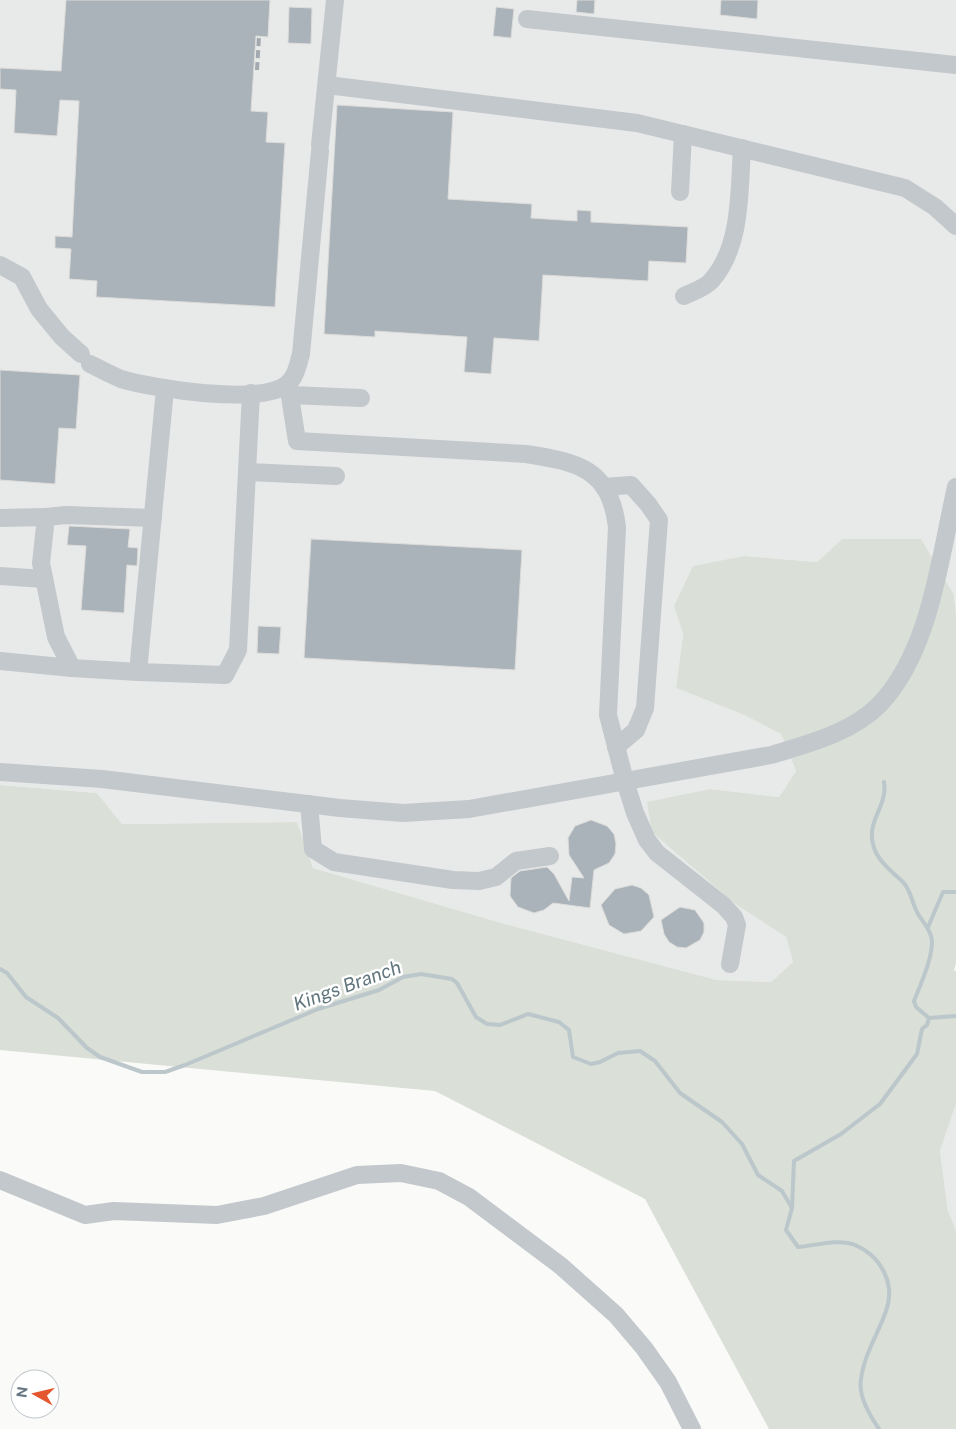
<svg xmlns="http://www.w3.org/2000/svg" width="956" height="1429" viewBox="0 0 956 1429" font-family="'Public Sans',sans-serif">
<style>
.built{fill:#e8e9e9}
.green{fill:#dadfd7}
.lines{fill:none;stroke-linecap:round;stroke-linejoin:round}
.stream{stroke:#bbc7cb;stroke-width:4}
.building{fill:#aab3b9;stroke:#dcdcda}
.minor{stroke:#c3c8cc;stroke-width:18}
.rail{stroke:#a2aab0;stroke-width:4;stroke-dasharray:8 4;stroke-linecap:butt}
.labels{text-anchor:middle;stroke-width:5;stroke-linejoin:round;paint-order:stroke}
.water-label{font-size:19px;font-style:italic;fill:#60757c;stroke:#fff}
</style>
<rect width="100%" height="100%" fill="#fafaf8"/>
<!-- built -->
<g class="built">
<path d="M0,0H956V615L954,595L842,539L817,562L745,556L674,606L683,634L676,688L744,715L781,734L796,771L779,797L710,789L647,803L738,906L786,937L793,962L771,982L717,980L505,924L313,868L297,822L122,824L97,793L0,785Z"/>
<path d="M956,1104V1230L948,1211L940,1151Z"/>
</g>
<!-- green -->
<path class="green" d="M842,539H921L954,595L956,615V963L954,971H956V1104L940,1151L948,1211L956,1230V1429H769L645,1199L435,1091L0,1050V785L97,793L122,824L297,822L313,868L505,924L717,980L771,982L793,962L786,937L738,906L652,832L647,802L710,789L779,797L796,771L781,734L744,715L676,688L683,634L674,606L693,566L745,556L817,562Z"/>
<g class="lines">
<!-- stream -->
<g class="stream">
<path d="M884,782C888,808 865,820 874,848C879,862 892,872 903,882C910,889 912,901 916,910C920,919 928,926 931,936C936,951 920,986 914,1001L916,1007L929,1018L956,1016"/>
<path d="M928,927L943,892H956"/>
<path d="M0,969L7,973L26,997L58,1018L87,1048L100,1057L142,1072H165L185,1065L318,1009L379,990L403,977L421,974L452,979L457,983L476,1017L487,1024L500,1025L528,1014L559,1022L569,1030L573,1057L591,1064L600,1062L618,1053L640,1051L655,1061L680,1093L722,1122L742,1144L758,1175L782,1191L792,1208"/>
<path d="M879,1429C870,1416 858,1395 861,1379C864,1355 878,1334 886,1311C896,1284 881,1256 855,1245C839,1238 814,1246 798,1247L786,1230L792,1208L794,1161L841,1134L880,1104L917,1054L922,1029L927,1025L929,1018"/>
</g>
</g>
<!-- building -->
<g class="building">
<path d="M66,0H270L268,37L256,36L251,111L268,112L266,142L285,143L275,307L96,297L97,281L69,279L71,249L55,248V236L72,237L79,101L60,100L57,136L14,133L16,90L0,89V68L61,71Z"/>
<path d="M577,0H595L594,14L576,12Z"/>
<path d="M721,0H758L757,19L720,15Z"/>
<path d="M289,7L312,8L311,44L288,43Z"/>
<path d="M496,7L514,9L511,38L493,36Z"/>
<path d="M337,105L453,112L448,199L532,204L531,218L577,221V210L591,211V222L688,227L686,263L649,261L648,281L543,275L539,341L494,338L491,374L464,372L467,337L375,331V337L324,334Z"/>
<path d="M0,370L80,375L76,429L59,428L55,484L0,480Z"/>
<path d="M69,526L130,529L128,547L138,548L137,566L127,565L124,613L81,610L86,546L67,545Z"/>
<path d="M311,539L522,550L515,670L304,658Z"/>
<path d="M258,626L281,627L279,654L257,653Z"/>
<path d="M591,820L607,826L614,834L616,844L615,854L609,863L594,870L590,908L553,903L544,910L534,913L518,907L510,896L511,878L520,871L547,867L554,874L569,901L572,877L584,878L569,855L568,838L575,826Z"/>
<path d="M632,885L641,888L649,895L654,917L641,931L624,934L609,925L601,905L615,889Z"/>
<path d="M680,907L695,910L704,923V932L700,940L686,948L677,947L669,942L664,934L661,920Z"/>
</g>
<g class="lines">
<!-- minor -->
<g class="minor">
<path d="M527,19L956,65"/>
<path d="M327,85L637,123L905,188L935,207L956,226"/>
<path d="M320,145L335,0"/>
<path d="M680,192L683,134"/>
<path d="M0,265L22,277L39,309L62,337L81,354"/>
<path d="M684,296C692,292 705,288 711,281C742,247 739,191 742,148"/>
<path d="M90,364C100,369 111,375 121,379C155,389 258,405 286,385C296,378 298,364 301,354L320,151"/>
<path d="M288,384L297,441L526,454C577,462 610,468 617,527L608,715L625,781L635,813L647,840L657,853L723,905L734,917L737,925L730,964"/>
<path d="M165,389L138,672L225,675L238,650L251,393"/>
<path d="M291,395L361,398"/>
<path d="M247,472L336,476"/>
<path d="M604,487L631,485L648,504L659,520L645,708L636,730L616,747"/>
<path d="M0,518L46,517"/>
<path d="M0,576L44,579"/>
<path d="M0,661L72,668"/>
<path d="M138,672L72,668L56,637L41,563L46,517L66,515L153,518"/>
<path d="M0,772L102,779L340,808L403,813L469,809L771,755C807,744 852,733 880,704C931,650 940,556 956,487"/>
<path d="M309,804L313,849L334,862L453,880L479,881L496,877L516,861L550,856"/>
<path d="M0,1180L85,1215L114,1211L217,1215L264,1206L357,1175L401,1173L439,1181L469,1197L561,1266L616,1315L644,1348L668,1382L692,1429"/>
</g>
<!-- rail -->
<path class="rail" d="M257,70L259,36"/>
</g>
<g class="labels">
<!-- water labels -->
<g class="water-label">
<text transform="translate(347 985) rotate(-20)" y="7">Kings Branch</text>
</g>
</g>
<!-- north arrow -->
<g transform="translate(35 1394) rotate(278)"><circle r="24" fill="#ffffff" stroke="#c1c8cd"/>
<path d="M0-4L9 19L0 12L-9 19Z" fill="#e4572e"/>
<text y="-8" font-size="14" font-weight="bold" text-anchor="middle" fill="#657683">N</text>
</g>
</svg>
